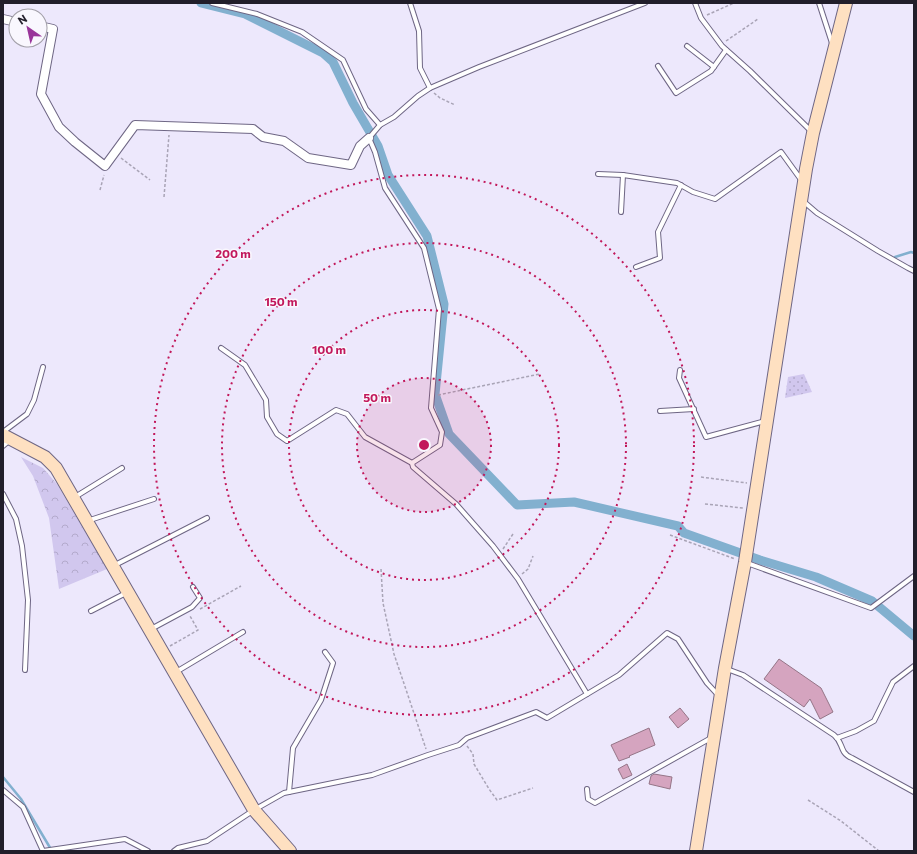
<svg xmlns="http://www.w3.org/2000/svg" width="917" height="854" viewBox="0 0 917 854" font-family="Commissioner,sans-serif">
<style>
.grass{fill:url(#grass-dots)}
.forest{fill:url(#forest-crowns)}
.lines{fill:none;stroke-linecap:round;stroke-linejoin:round}
.stream{stroke:#82b0cf;stroke-width:2.5}
.canal{stroke:#82b0cf;stroke-width:9}
.building{fill:#d5a4bf;stroke:#957587}
.lane-casing{stroke:#6e6684;stroke-width:6}
.street-casing{stroke:#6e6684;stroke-width:10}
.secondary-casing{stroke:#6e6684;stroke-width:14}
.path{stroke:#a9a4b6;stroke-width:1.5;stroke-dasharray:3 2;stroke-linecap:butt}
.lane{stroke:#fff;stroke-width:4}
.street{stroke:#fff;stroke-width:8}
.secondary{stroke:#fee0c1;stroke-width:12}
.ring{fill:none;stroke:#c2185b;stroke-width:2;stroke-dasharray:2 4}
.centre{fill:#c2185b;stroke:#f9f7fe;stroke-width:2}
.ring-label{font-size:12px;text-anchor:middle;font-weight:bold;fill:#c2185b;stroke:#f9f7fe;stroke-width:3;stroke-linejoin:round;paint-order:stroke}
</style>
<defs>
<pattern id="grass-dots" width="8" height="8" patternUnits="userSpaceOnUse"><rect width="8" height="8" fill="#d1c7ee"/><path d="M2 2h.1M6 6h.1" fill="none" stroke="#b3aacc" stroke-width="1.8" stroke-linecap="round"/></pattern>
<pattern id="forest-crowns" width="20" height="18" patternUnits="userSpaceOnUse"><rect width="20" height="18" fill="#d1c7ee"/><path d="M2 6a3 3 0 1 1 6 0M12 15a3 3 0 1 1 6 0" fill="none" stroke="#b3aacc"/></pattern>
</defs>
<rect width="100%" height="100%" fill="#ede8fc"/>
<!-- grass -->
<path class="grass" d="M804,374L812,392L785,398L788,377Z"/>
<!-- forest -->
<path class="forest" d="M21,457L43,468L57,484L107,569L59,589L49,518L33,476Z"/>
<g class="lines">
<!-- stream -->
<g class="stream">
<path d="M895,257L911,252L914,253"/>
<path d="M3,777L21,799L52,851"/>
</g>
<!-- canal -->
<path class="canal" d="M201,3L245,14L323,53L333,62L353,103L378,146L388,175L427,236L444,304L435,394L449,434L517,505L574,502L678,526L684,533L760,560L816,577L872,601L914,636"/>
</g>
<!-- building -->
<g class="building">
<path d="M779,659L821,688L833,712L820,719L810,699L804,707L764,679Z"/>
<path d="M680,708L689,719L678,728L669,717Z"/>
<path d="M649,728L655,745L629,756L630,757L619,761L611,745Z"/>
<path d="M627,764L632,775L623,779L618,769Z"/>
<path d="M654,774L672,777L670,789L649,784L651,776Z"/>
</g>
<g class="lines">
<!-- lane casing -->
<g class="lane-casing">
<g id="lane">
<path d="M212,3L257,14L302,32L343,60L366,109L380,125"/>
<path d="M410,3L419,31L420,68L430,88"/>
<path d="M695,3L701,18L722,46L750,71L812,132"/>
<path d="M819,3L832,43"/>
<path d="M687,46L714,67"/>
<path d="M658,66L676,93L711,71L726,50"/>
<path d="M598,174L623,175L677,183L693,192L715,199L781,152L802,181"/>
<path d="M803,201L817,213L878,251L908,268L914,271"/>
<path d="M621,212L623,175"/>
<path d="M636,267L660,258L658,232L681,185"/>
<path d="M221,348L245,365L266,400L267,417L277,434L287,441L336,410L347,414L365,437L412,463"/>
<path d="M680,370L679,378L706,437L765,421"/>
<path d="M660,411L694,409"/>
<path d="M3,432L27,414L34,400L43,367"/>
<path d="M3,446L10,440"/>
<path d="M3,494L16,519L22,546L28,600L25,670"/>
<path d="M75,497L122,468"/>
<path d="M87,521L154,499"/>
<path d="M747,563L871,608L914,576"/>
<path d="M115,565L207,518"/>
<path d="M91,611L126,593"/>
<path d="M151,629L192,607L200,598L193,587"/>
<path d="M727,669L743,675L834,735C841,741 840,745 844,752C846,755 849,757 852,758L914,792"/>
<path d="M176,672L243,632"/>
<path d="M587,694L518,579L493,546L456,504L413,467L412,463L440,445L442,432L431,408L439,309L424,248L385,188L375,152L369,138L380,125L394,117L418,96L430,88L479,67L645,3"/>
<path d="M837,738L856,731L874,721L893,682L914,666"/>
<path d="M587,789L588,799L595,803L711,738"/>
<path d="M3,790L23,807L43,851"/>
<path d="M289,792L293,748L321,700L333,663L325,652"/>
<path d="M43,851L125,839L148,851"/>
<path d="M174,851L178,848L207,841L254,810L284,793L372,775L428,755L459,745L467,738L536,712L547,718L619,675L667,633L678,639L707,683L719,696"/>
</g>
</g>
<!-- street casing -->
<g class="street-casing">
<g id="street">
<path d="M3,19L16,22"/>
<path d="M40,26L53,29L41,94L59,127L75,142L105,166L135,125L253,129L263,137L284,141L308,158L351,165L360,146L369,138"/>
</g>
</g>
<!-- secondary casing -->
<g class="secondary-casing">
<g id="secondary">
<path d="M3,435L45,457L56,468L254,810L290,851"/>
<path d="M696,851L725,668L745,562L806,169L813,133L846,3"/>
</g>
</g>
<!-- path -->
<g class="path">
<path d="M707,15L734,3"/>
<path d="M726,41L758,19"/>
<path d="M434,93L440,98L455,105"/>
<path d="M121,158L150,180"/>
<path d="M100,190L104,175"/>
<path d="M164,197L169,135"/>
<path d="M438,395L540,374"/>
<path d="M701,477L747,483"/>
<path d="M705,504L743,508"/>
<path d="M670,535L735,559"/>
<path d="M503,549L513,534"/>
<path d="M381,569L383,603L394,654L426,749"/>
<path d="M522,574L528,569L533,556"/>
<path d="M200,609L241,586"/>
<path d="M170,646L198,630L190,616"/>
<path d="M467,746L473,754L474,764L489,789L497,800L533,788"/>
<path d="M808,800L841,821L879,851"/>
</g>
<!-- lane -->
<use href="#lane" class="lane"/>
<!-- street -->
<use href="#street" class="street"/>
<!-- secondary -->
<use href="#secondary" class="secondary"/>
</g>
<!-- distance rings -->
<circle cx="424" cy="445" r="67" fill="#c2185b" fill-opacity=".12"/>
<g class="ring">
<circle cx="424" cy="445" r="67"/>
<circle cx="424" cy="445" r="135"/>
<circle cx="424" cy="445" r="202"/>
<circle cx="424" cy="445" r="270"/>
</g>
<circle cx="424" cy="445" r="6" class="centre"/>
<g class="ring-label">
<text x="233" y="258">200 m</text>
<text x="281" y="306">150 m</text>
<text x="329" y="354">100 m</text>
<text x="377" y="402">50 m</text>
</g>
<!-- border -->
<rect width="917" height="854" fill="none" stroke="#211e2a" stroke-width="8"/>
<!-- north arrow -->
<g transform="translate(28 28) rotate(326)"><circle r="19" fill="#f9f7fe" stroke="#a3a0a9"/>
<path d="M0-3L7 15L0 10L-7 15Z" fill="#99359a"/>
<text y="-6" font-size="11" font-weight="bold" text-anchor="middle" fill="#211e2a">N</text>
</g>
</svg>
